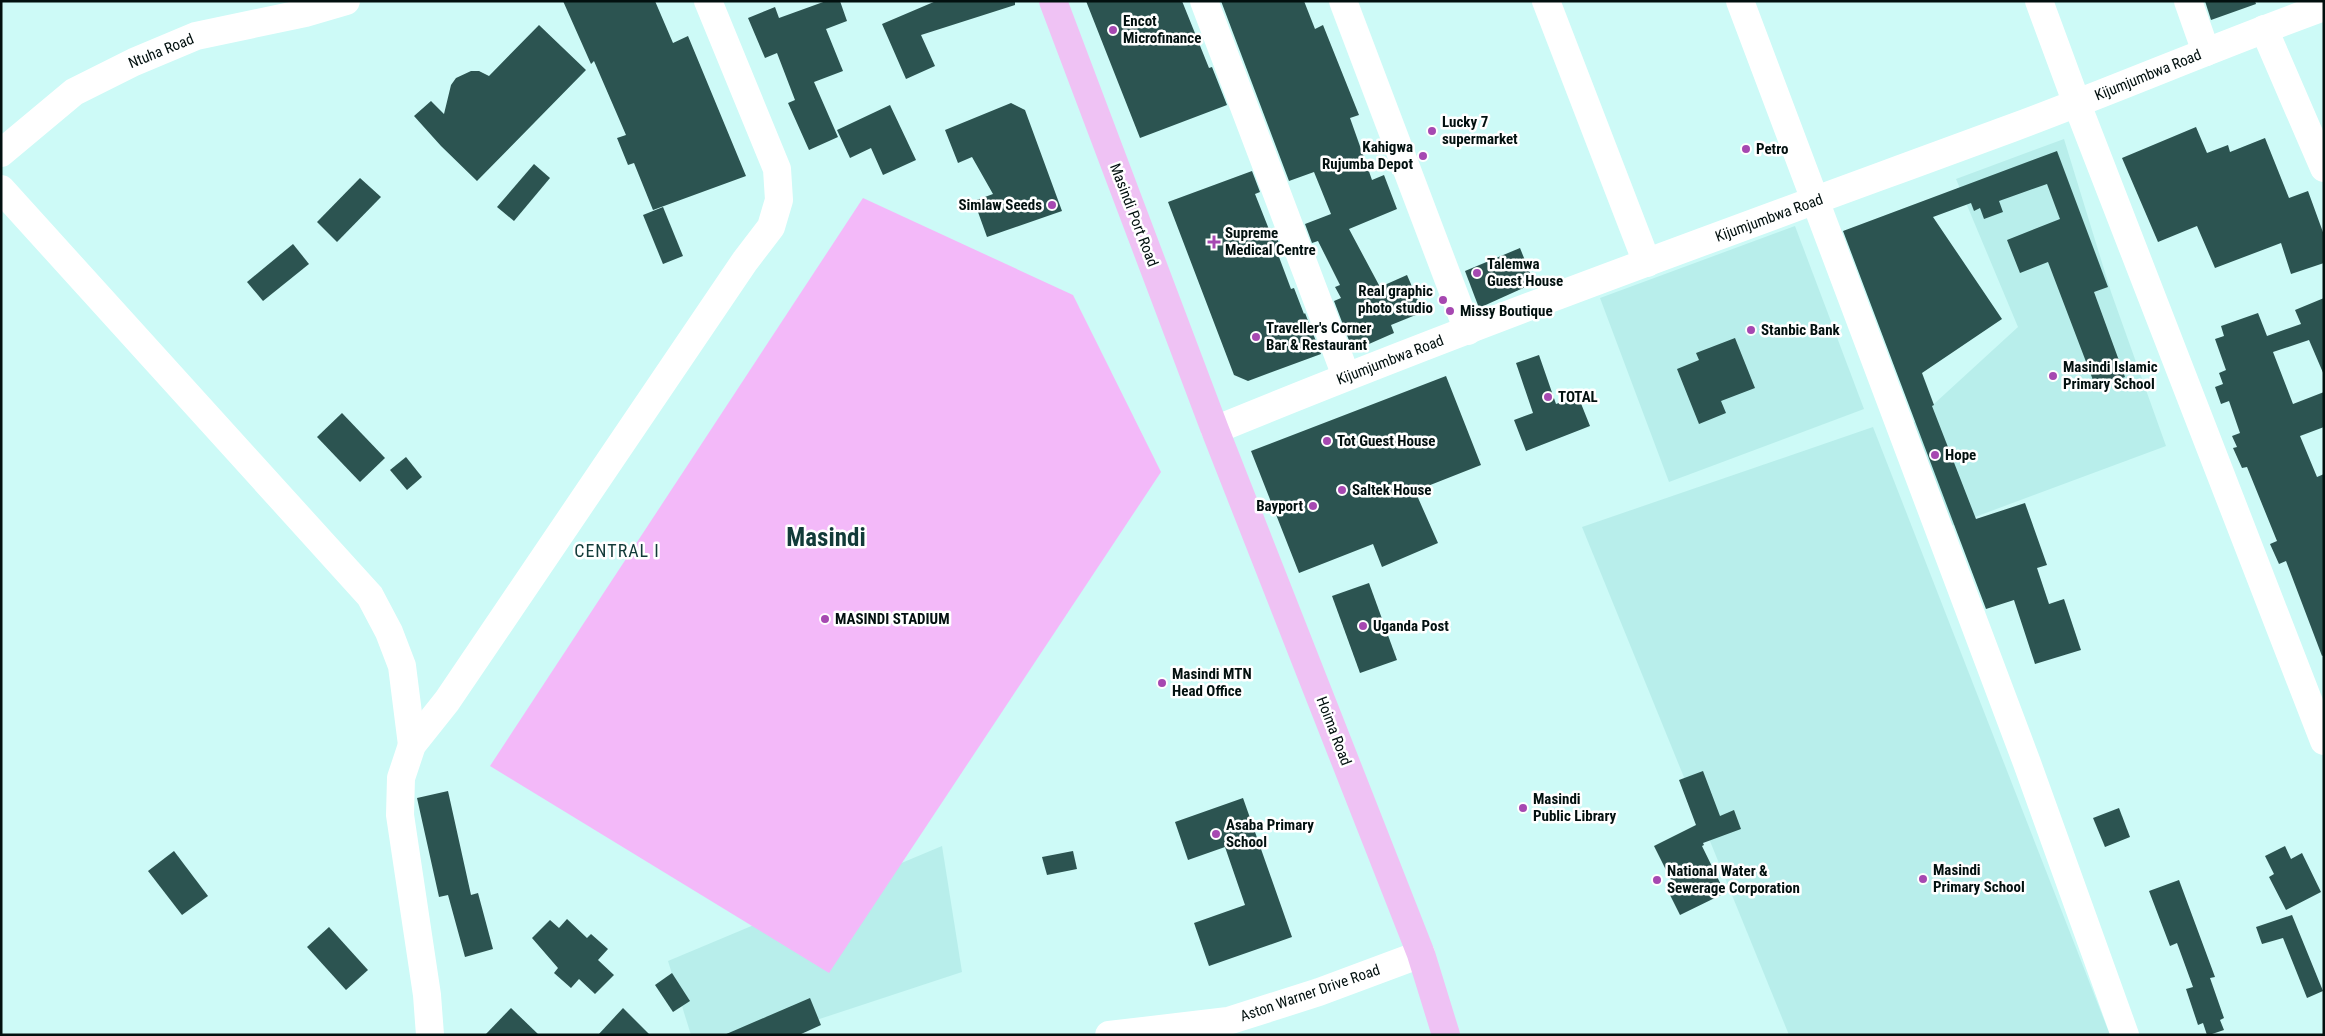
<svg xmlns="http://www.w3.org/2000/svg" width="2325" height="1036" viewBox="0 0 2325 1036" font-family="'Roboto Condensed',sans-serif">
<style>
.built{fill:#b8eeeb}
.green{fill:#f3b9f9}
.building{fill:#2c5451}
.lines{fill:none;stroke-linecap:round;stroke-linejoin:round}
.minor{stroke:#fff;stroke-width:28}
.major{stroke:#efc2f4;stroke-width:28}
.poi-dot{fill:#a648b1;stroke:#fff;stroke-width:2}
.labels{text-anchor:middle;stroke-width:5;stroke-linejoin:round;paint-order:stroke}
.poi-label{font-size:15px;font-weight:bold;fill:#02100f;stroke:#fff;text-anchor:start}
.street-label{font-size:15px;fill:#02100f;stroke:#fff}
.quarter-label{font-size:18px;letter-spacing:1px;fill:#123b39;stroke:#fff}
.town-label{font-size:25px;font-weight:bold;fill:#123b39;stroke:#fff}
</style>
<rect width="100%" height="100%" fill="#cdfaf7"/>
<!-- built -->
<g class="built">
<path d="M2064,139L2111,292L2166,446L1948,527L1911,425L2018,327L1956,179Z"/>
<path d="M1795,226L1864,409L1669,482L1600,298Z"/>
<path d="M1873,427L2110,1035H1789L1582,527Z"/>
<path d="M942,846L962,972L771,1035H691L668,961Z"/>
</g>
<!-- green -->
<path class="green" d="M863,198L1073,295L1161,472L829,973L490,766Z"/>
<!-- building -->
<g class="building">
<path d="M563,1H655L673,43L688,36L746,176L653,210L634,163L628,165L617,138L626,135L594,61L591,64Z"/>
<path d="M826,1H840L847,21L826,29L843,71L814,82L838,137L809,150L788,103L795,100L777,53L765,58L748,18L775,7L779,18Z"/>
<path d="M936,1H1015V5L921,35L935,66L906,79L882,24Z"/>
<path d="M1086,1H1182L1209,68L1212,67L1227,105L1140,138Z"/>
<path d="M1221,1H1304L1315,29L1323,25L1359,115L1350,118L1372,180L1384,175L1397,209L1349,229L1380,287L1407,275L1423,312L1391,325L1394,333L1353,351L1334,301L1341,298L1335,287L1340,285L1318,241L1312,243L1305,224L1331,214L1314,172L1289,181Z"/>
<path d="M2205,1H2255L2256,4L2211,20Z"/>
<path d="M539,25L586,70L477,181L441,146L414,116L431,101L444,114L451,85L456,78L471,71H479L489,76Z"/>
<path d="M1011,103L1025,110L1062,211L987,237L974,201L993,194L972,157L958,163L945,130Z"/>
<path d="M890,105L916,160L883,175L871,148L850,158L837,130Z"/>
<path d="M2196,127L2207,153L2228,145L2230,152L2265,138L2289,198L2308,191L2324,235V263L2291,274L2281,243L2215,268L2197,226L2158,242L2122,158Z"/>
<path d="M2057,151L2108,287L2094,292L2125,377L2096,388L2048,262L2020,273L2007,240L2060,219L2047,184L1999,201L2003,212L1984,219L1980,208L1974,211L1971,203L1933,217L2002,319L1922,373L1934,405L1932,406L1976,519L2025,503L2047,565L2037,568L2049,604L2064,599L2081,650L2035,664L2014,600L1986,609L1843,231Z"/>
<path d="M534,164L550,178L514,221L497,207Z"/>
<path d="M1252,171L1260,192L1255,194L1272,237L1276,235L1283,255L1279,257L1291,289L1294,288L1304,314L1305,313L1321,354L1248,381L1234,375L1168,202Z"/>
<path d="M360,178L381,197L337,242L317,222Z"/>
<path d="M663,207L683,256L663,264L643,215Z"/>
<path d="M293,244L309,264L263,301L247,282Z"/>
<path d="M1520,248L1534,283L1479,308L1465,271Z"/>
<path d="M2324,298V375L2309,340L2273,352L2293,404L2324,392V427L2300,436L2317,477L2324,474V655L2322,656L2286,561L2279,564L2270,544L2277,541L2247,467L2242,468L2233,448L2237,447L2232,436L2240,433L2229,401L2221,404L2215,387L2223,384L2219,373L2226,370L2215,339L2224,336L2221,326L2258,313L2267,336L2301,324L2295,310Z"/>
<path d="M1735,338L1755,388L1721,401L1726,413L1699,424L1677,369L1699,360L1696,353Z"/>
<path d="M1539,355L1556,404L1578,396L1590,426L1526,451L1514,420L1533,413L1516,363Z"/>
<path d="M1446,376L1481,465L1415,491L1438,543L1382,567L1373,544L1299,573L1251,451Z"/>
<path d="M342,413L385,458L360,482L317,437Z"/>
<path d="M406,457L422,477L407,490L390,470Z"/>
<path d="M1369,583L1397,660L1360,673L1332,596Z"/>
<path d="M1703,771L1720,816L1734,810L1741,829L1703,843L1704,845L1702,846L1725,893L1680,915L1668,891L1675,888L1654,846L1696,825L1679,780Z"/>
<path d="M448,791L471,895L478,893L493,949L465,957L448,895L439,897L417,798Z"/>
<path d="M1243,798L1292,937L1209,966L1194,923L1245,905L1225,847L1188,860L1175,822Z"/>
<path d="M2119,808L2130,837L2105,847L2093,818Z"/>
<path d="M2285,846L2291,859L2302,853L2321,892L2286,910L2269,877L2274,874L2265,856Z"/>
<path d="M174,851L208,896L182,915L148,871Z"/>
<path d="M1073,851L1077,869L1047,875L1042,857Z"/>
<path d="M2179,880L2215,977L2210,978L2224,1018L2220,1020L2224,1030L2209,1035H2207L2203,1023L2198,1025L2186,989L2193,987L2177,943L2170,946L2149,891Z"/>
<path d="M2292,915L2323,991L2307,998L2283,938L2262,944L2256,927Z"/>
<path d="M567,919L587,938L591,934L608,949L598,960L614,975L595,994L579,979L571,988L554,973L558,968L532,938L550,920L559,928Z"/>
<path d="M329,927L368,970L346,990L307,947Z"/>
<path d="M672,973L690,1001L673,1012L655,985Z"/>
<path d="M810,998L821,1025L799,1035H724Z"/>
<path d="M511,1008L539,1035H485Z"/>
<path d="M623,1008L650,1035H598Z"/>
</g>
<g class="lines">
<!-- minor -->
<g class="minor">
<path d="M1204,1L1346,376"/>
<path d="M1343,1L1468,331"/>
<path d="M1546,1L1647,263"/>
<path d="M1740,1L2027,763L2125,1035"/>
<path d="M2039,1L2077,104L2324,741"/>
<path d="M2188,1L2206,52"/>
<path d="M2264,29L2324,168"/>
<path d="M1,153L74,92L134,62L196,36L305,13L346,1"/>
<path d="M1,189L370,596L389,632L402,666L412,745"/>
<path d="M1215,430C1478,322 1746,226 2012,128C2117,89 2219,45 2324,7"/>
<path d="M430,1035L427,995L400,815L401,778L412,745L447,701L745,261L771,227L779,200L777,169L708,1"/>
<path d="M1109,1035L1228,1021L1319,992L1421,954"/>
</g>
<!-- major -->
<path class="major" d="M1053,1L1215,430L1421,954L1446,1035"/>
</g>
<!-- markers -->
<g class="poi-dot">
<circle cx="1113" cy="30" r="5"/>
<circle cx="1432" cy="131" r="5"/>
<circle cx="1746" cy="149" r="5"/>
<circle cx="1423" cy="156" r="5"/>
<circle cx="1052" cy="205" r="5"/>
<path d="M1211.5 234.5h5v5h5v5h-5v5h-5v-5h-5v-5h5z"/>
<circle cx="1477" cy="273" r="5"/>
<circle cx="1443" cy="300" r="5"/>
<circle cx="1450" cy="311" r="5"/>
<circle cx="1751" cy="330" r="5"/>
<circle cx="1256" cy="337" r="5"/>
<circle cx="2053" cy="376" r="5"/>
<circle cx="1548" cy="397" r="5"/>
<circle cx="1327" cy="441" r="5"/>
<circle cx="1935" cy="455" r="5"/>
<circle cx="1342" cy="490" r="5"/>
<circle cx="1313" cy="506" r="5"/>
<circle cx="825" cy="619" r="5"/>
<circle cx="1363" cy="626" r="5"/>
<circle cx="1162" cy="683" r="5"/>
<circle cx="1523" cy="808" r="5"/>
<circle cx="1216" cy="834" r="5"/>
<circle cx="1923" cy="879" r="5"/>
<circle cx="1657" cy="880" r="5"/>
</g>
<g class="labels">
<!-- poi labels -->
<g class="poi-label">
<text x="1123" y="26">Encot<tspan x="1123" dy="17">Microfinance</tspan></text>
<text x="1442" y="127">Lucky 7<tspan x="1442" dy="17">supermarket</tspan></text>
<text x="1413" y="152" text-anchor="end">Kahigwa<tspan x="1413" dy="17">Rujumba Depot</tspan></text>
<text x="1756" y="154">Petro</text>
<text x="1042" y="210" text-anchor="end">Simlaw Seeds</text>
<text x="1225" y="238">Supreme<tspan x="1225" dy="17">Medical Centre</tspan></text>
<text x="1487" y="269">Talemwa<tspan x="1487" dy="17">Guest House</tspan></text>
<text x="1433" y="296" text-anchor="end">Real graphic<tspan x="1433" dy="17">photo studio</tspan></text>
<text x="1460" y="316">Missy Boutique</text>
<text x="1266" y="333">Traveller's Corner<tspan x="1266" dy="17">Bar &amp; Restaurant</tspan></text>
<text x="1761" y="335">Stanbic Bank</text>
<text x="2063" y="372">Masindi Islamic<tspan x="2063" dy="17">Primary School</tspan></text>
<text x="1558" y="402">TOTAL</text>
<text x="1337" y="446">Tot Guest House</text>
<text x="1945" y="460">Hope</text>
<text x="1352" y="495">Saltek House</text>
<text x="1303" y="511" text-anchor="end">Bayport</text>
<text x="835" y="624">MASINDI STADIUM</text>
<text x="1373" y="631">Uganda Post</text>
<text x="1172" y="679">Masindi MTN<tspan x="1172" dy="17">Head Office</tspan></text>
<text x="1533" y="804">Masindi<tspan x="1533" dy="17">Public Library</tspan></text>
<text x="1226" y="830">Asaba Primary<tspan x="1226" dy="17">School</tspan></text>
<text x="1933" y="875">Masindi<tspan x="1933" dy="17">Primary School</tspan></text>
<text x="1667" y="876">National Water &amp;<tspan x="1667" dy="17">Sewerage Corporation</tspan></text>
</g>
<!-- street labels -->
<g class="street-label">
<text transform="translate(161 51) rotate(-22)" y="5">Ntuha Road</text>
<text transform="translate(2148 75) rotate(-22)" y="5">Kijumjumbwa Road</text>
<text transform="translate(1134 215) rotate(69)" y="5">Masindi Port Road</text>
<text transform="translate(1769 218) rotate(-20)" y="5">Kijumjumbwa Road</text>
<text transform="translate(1390 360) rotate(-21)" y="5">Kijumjumbwa Road</text>
<text transform="translate(1334 731) rotate(69)" y="5">Hoima Road</text>
<text transform="translate(1310 993) rotate(-19)" y="5">Aston Warner Drive Road</text>
</g>
<!-- quarter labels -->
<g class="quarter-label">
<text x="617" y="557">CENTRAL I</text>
</g>
<!-- town labels -->
<g class="town-label">
<text x="826" y="546">Masindi</text>
</g>
</g>
<!-- border -->
<rect width="2325" height="1036" fill="none" stroke="#02100f" stroke-width="5"/>
</svg>
